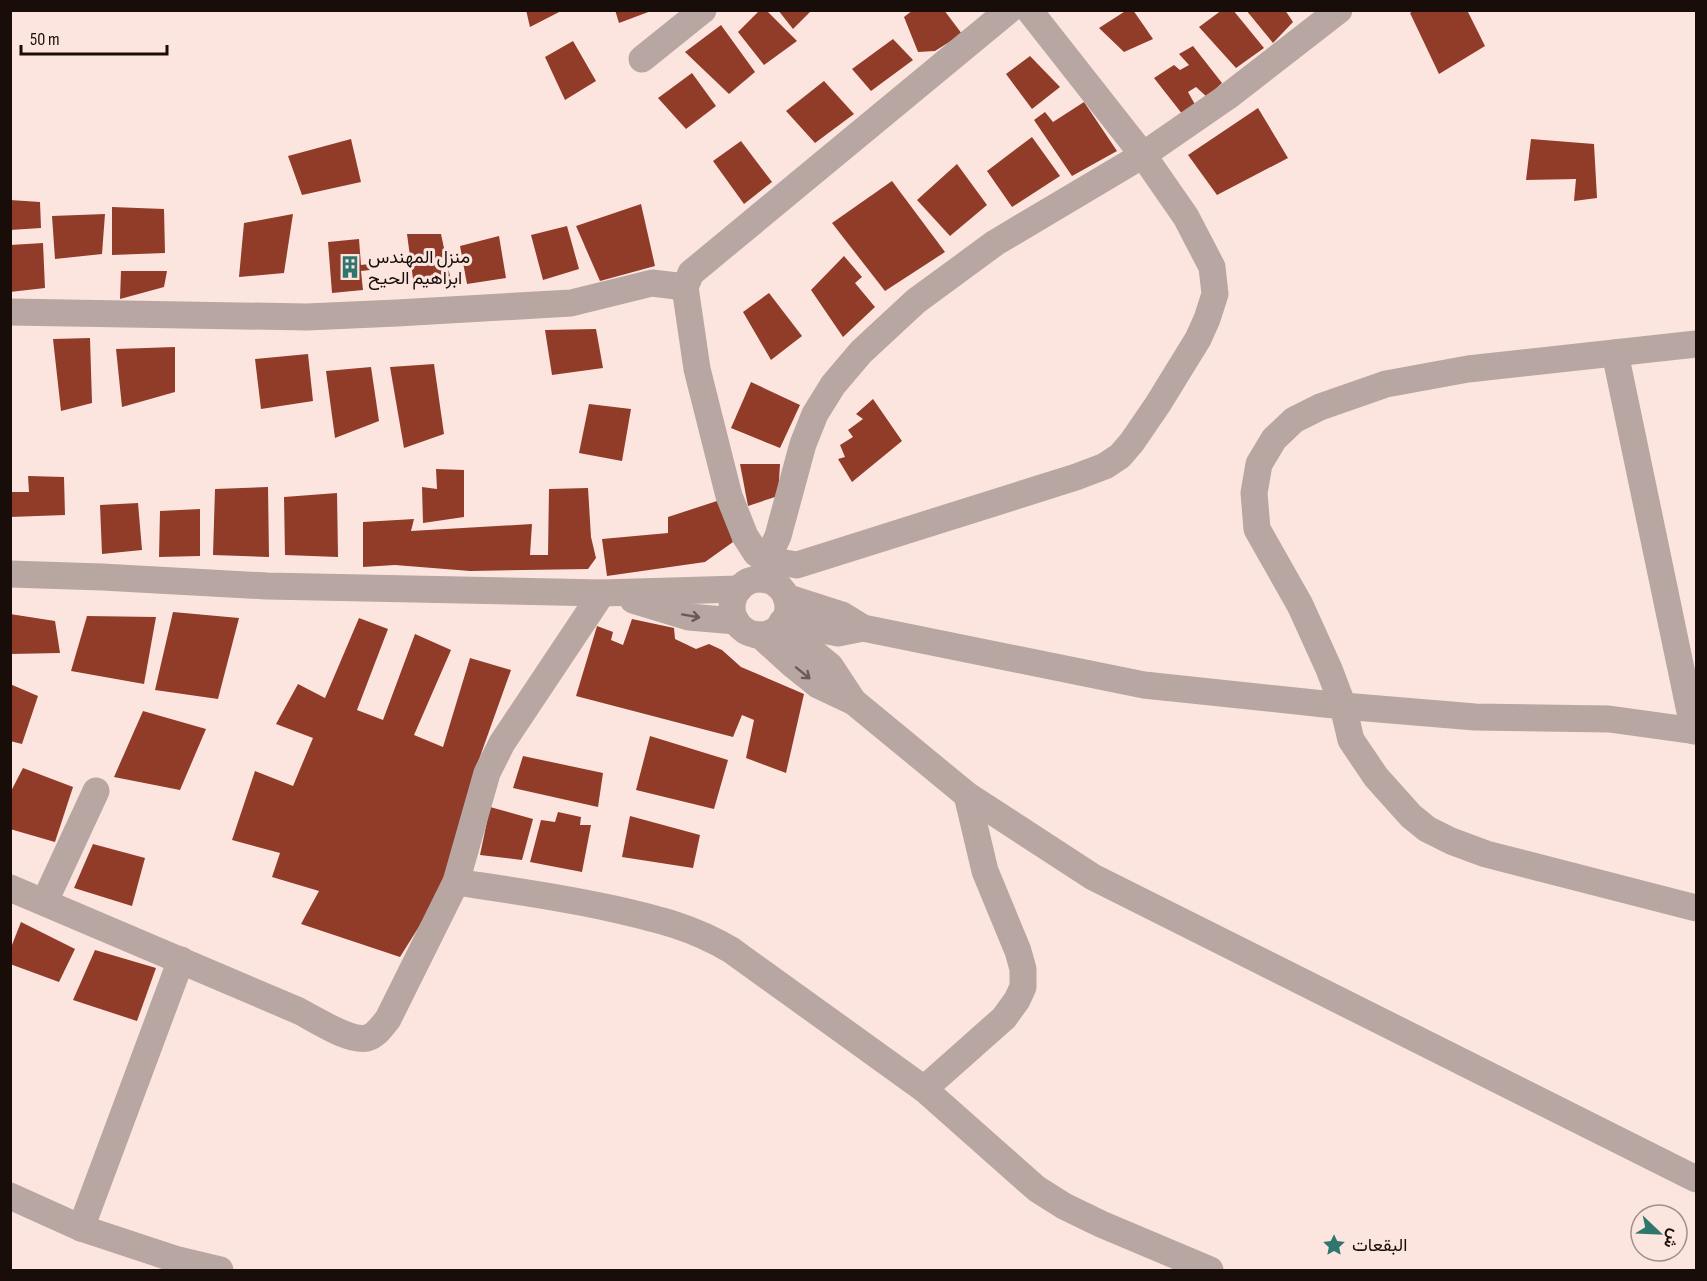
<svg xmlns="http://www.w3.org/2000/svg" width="1707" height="1281" viewBox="0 0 1707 1281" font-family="'Sofia Sans Condensed',Vazirmatn,sans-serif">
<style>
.building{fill:#903c29}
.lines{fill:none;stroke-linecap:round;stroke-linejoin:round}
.minor{stroke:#b7a6a2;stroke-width:27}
.oneway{stroke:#685a56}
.labels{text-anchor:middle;stroke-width:6;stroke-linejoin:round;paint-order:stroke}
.poi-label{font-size:18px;fill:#190d0a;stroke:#fce5df;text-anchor:start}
</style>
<rect width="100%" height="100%" fill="#fce5df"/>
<!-- building -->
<g class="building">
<path d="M526,10H563L530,27Z"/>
<path d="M615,10H651V11L619,23Z"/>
<path d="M760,10H766L797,41L764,65L738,32Z"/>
<path d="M778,10H812L793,29Z"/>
<path d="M913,10H944L962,34L935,51L918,52L904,17Z"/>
<path d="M1127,10H1133L1153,39L1124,52L1099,28Z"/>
<path d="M1222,10H1233L1264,48L1236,68L1199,27Z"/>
<path d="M1246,10H1285L1293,22L1273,43Z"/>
<path d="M1415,10H1467L1485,46L1439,74L1410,13Z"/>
<path d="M721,25L755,72L729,94L685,52Z"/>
<path d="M893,39L913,60L871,91L852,69Z"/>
<path d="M573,41L596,81L565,100L545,57Z"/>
<path d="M1193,46L1222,83L1207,97L1196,87L1188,92L1197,108L1183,115L1154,78L1174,65L1180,70L1189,65L1179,54Z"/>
<path d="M1030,56L1060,87L1032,109L1006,74Z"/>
<path d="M692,73L716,106L686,129L658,98Z"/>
<path d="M824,81L854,114L815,143L786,111Z"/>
<path d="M1084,102L1117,151L1072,176L1034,120L1045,112L1053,122Z"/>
<path d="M1258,108L1288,158L1217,195L1188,155Z"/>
<path d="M1032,137L1060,176L1012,207L987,171Z"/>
<path d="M351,139L361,182L302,195L288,156Z"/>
<path d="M1531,139L1594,144L1597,198L1574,201L1576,179L1526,180Z"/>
<path d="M741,141L772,182L744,204L713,161Z"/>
<path d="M957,164L987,205L950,236L917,200Z"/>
<path d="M892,181L945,252L885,291L832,223Z"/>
<path d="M10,200L40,202L41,228L10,230Z"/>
<path d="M641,204L655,266L600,281L576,226Z"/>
<path d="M112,207L164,209L165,253L112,255Z"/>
<path d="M105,214L102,254L55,259L52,216Z"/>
<path d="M293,214L284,273L239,277L244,223Z"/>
<path d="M567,226L579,269L543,280L531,235Z"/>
<path d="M407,234H441L451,281L414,286Z"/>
<path d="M499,236L506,278L467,284L460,246Z"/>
<path d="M359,239L361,265L369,264L370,270L361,271L363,290L332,293L328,242Z"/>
<path d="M43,243L45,288L10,292V245Z"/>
<path d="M844,256L862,277L855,283L875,307L843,337L811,290Z"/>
<path d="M121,271H167L164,287L120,299Z"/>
<path d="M769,293L802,336L771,360L743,312Z"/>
<path d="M596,329L603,368L552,375L545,330Z"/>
<path d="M90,338L92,403L61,411L53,339Z"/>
<path d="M175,347V392L122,407L116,349Z"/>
<path d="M308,354L313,401L261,409L255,359Z"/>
<path d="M434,364L444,434L404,448L390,367Z"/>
<path d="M371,367L379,421L335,438L326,371Z"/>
<path d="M751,382L800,405L780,448L731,428Z"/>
<path d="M873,399L902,441L852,482L838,459L845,457L840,445L853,437L848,430L863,419L856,414Z"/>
<path d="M589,404L631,409L622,461L579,453Z"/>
<path d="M740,464H780L778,496L748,506Z"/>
<path d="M436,469L464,470V517L423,523L422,487L437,489Z"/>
<path d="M28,476L64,477L65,515L10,517V492H29Z"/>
<path d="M268,487L269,557L213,555L215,489Z"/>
<path d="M588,488L591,537L596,558L588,569L470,571L395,565L363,567V522L414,519L411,531L532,524L530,555H548L549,489Z"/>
<path d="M337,493L338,557L285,555L284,497Z"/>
<path d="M720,500L733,542L705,562L607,576L602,539L668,533V517Z"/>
<path d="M138,503L142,550L102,554L100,505Z"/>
<path d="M200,509V556L159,557L160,511Z"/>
<path d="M173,612L239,618L218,699L155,690Z"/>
<path d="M10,614L55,621L60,653L10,654Z"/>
<path d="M87,616L156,617L144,684L71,671Z"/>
<path d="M359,618L388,629L357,710L383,720L415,634L451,650L414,735L443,747L470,658L511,670L477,765L458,847L425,917L400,957L301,924L319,891L272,877L280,853L232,840L255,771L293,786L313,738L276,724L298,684L325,698Z"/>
<path d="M632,619L674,628L675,639L696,649L709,644L722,650L741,667L804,694L786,773L746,758L754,720L742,715L733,737L576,696L597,626L613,632L611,640L623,645Z"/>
<path d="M10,684L38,696L22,744L10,741Z"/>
<path d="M143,711L206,729L180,790L114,777Z"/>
<path d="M650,736L728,760L714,809L636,790Z"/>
<path d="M523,756L603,773L598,807L513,788Z"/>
<path d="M23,768L73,787L55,842L10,829V793Z"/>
<path d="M490,807L533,819L522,860L480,855Z"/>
<path d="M558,812L581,817L580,825H591L582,872L530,862L541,820L555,822Z"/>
<path d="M630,816L700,835L693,868L622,857Z"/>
<path d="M93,844L145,858L132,906L74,888Z"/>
<path d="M21,922L75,949L59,982L10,964V950Z"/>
<path d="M95,950L156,968L137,1021L73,1000Z"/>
</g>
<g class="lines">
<!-- minor -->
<g class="minor">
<path d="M642,59L703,10"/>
<path d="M685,287L697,369L729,496L745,536L756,553L767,560L797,565L1076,477L1105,466L1120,456L1132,442L1158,404L1198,339L1207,319L1215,294L1212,267L1186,217L1143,155L1029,10"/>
<path d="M10,312L307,317L397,313L571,303L652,283L685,287L691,273L1009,10"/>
<path d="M1696,344L1468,369L1386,384L1320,407L1294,420L1274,439L1259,464L1254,493L1257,529L1300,605L1329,669L1343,706L1351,740L1376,777L1411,816L1427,829L1451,841L1486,854L1696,908"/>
<path d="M1615,353L1694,731"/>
<path d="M10,574L102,577L267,586L602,593L739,589"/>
<path d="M762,579L767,560L778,536L803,444L815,414L833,385L861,352L916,301L995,243L1143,155L1227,97L1339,10"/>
<circle cx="760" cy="607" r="28"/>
<path d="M786,597L842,615L863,628L1144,685L1343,706L1475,717L1609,719L1696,731"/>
<path d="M633,600L689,617L736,621"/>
<path d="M782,622L838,633L863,628"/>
<path d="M781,626L830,666L853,701"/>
<path d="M760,635L793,665L818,685L854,702L967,795L1093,877L1696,1179"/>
<path d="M456,882C509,890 562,897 614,909C658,919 692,927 731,950L924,1089L1037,1189L1064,1206L1101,1224L1210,1270"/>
<path d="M10,888L299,1011C315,1019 349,1042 367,1038C376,1036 382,1026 388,1019L456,882L487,773L502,743L602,593"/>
<path d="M45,901L96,791"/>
<path d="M924,1089L1004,1018L1017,1000L1023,987V969L1018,951L985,871L967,795"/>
<path d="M10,1196L81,1228L178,1260L220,1270"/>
<path d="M81,1228L181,960"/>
</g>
</g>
<!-- one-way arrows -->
<defs><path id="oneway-shaft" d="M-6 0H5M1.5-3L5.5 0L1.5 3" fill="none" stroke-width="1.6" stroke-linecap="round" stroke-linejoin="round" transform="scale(1.5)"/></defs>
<g class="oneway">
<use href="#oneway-shaft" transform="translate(691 616) rotate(10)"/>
<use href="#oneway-shaft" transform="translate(803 673) rotate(39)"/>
</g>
<!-- icons -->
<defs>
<g id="building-bare" transform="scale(1.8)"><path d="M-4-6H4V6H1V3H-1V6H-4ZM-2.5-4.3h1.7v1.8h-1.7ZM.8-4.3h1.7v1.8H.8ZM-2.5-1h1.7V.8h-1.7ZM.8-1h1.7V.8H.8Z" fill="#2f766e" stroke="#fce5df" stroke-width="2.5" paint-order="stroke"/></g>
<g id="sight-bare" transform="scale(1.8)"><path d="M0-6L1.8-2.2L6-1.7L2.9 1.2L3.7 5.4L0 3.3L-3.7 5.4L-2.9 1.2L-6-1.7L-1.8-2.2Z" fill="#2f766e" stroke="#fce5df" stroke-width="2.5" paint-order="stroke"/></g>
</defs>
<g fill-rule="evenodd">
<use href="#building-bare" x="350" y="267"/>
<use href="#sight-bare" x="1334" y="1245"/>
</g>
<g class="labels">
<!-- poi labels -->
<g class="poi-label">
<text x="368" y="263">منزل المهندس<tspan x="368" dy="21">ابراهيم الحيح</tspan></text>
<text x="1352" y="1251">البقعات</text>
</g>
</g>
<!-- border -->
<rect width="1707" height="1281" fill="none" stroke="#190d0a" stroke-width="24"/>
<!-- north arrow -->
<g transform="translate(1659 1233) rotate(113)"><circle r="28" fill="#fce5df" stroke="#a18f8a" stroke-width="1.5"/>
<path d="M0-4.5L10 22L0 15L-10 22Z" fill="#2f766e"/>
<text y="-9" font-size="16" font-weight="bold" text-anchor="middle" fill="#190d0a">ش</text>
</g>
<!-- scale -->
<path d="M21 45v9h146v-9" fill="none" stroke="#190d0a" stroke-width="3"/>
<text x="30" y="45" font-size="18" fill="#190d0a" stroke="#fce5df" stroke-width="4.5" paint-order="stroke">50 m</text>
</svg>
